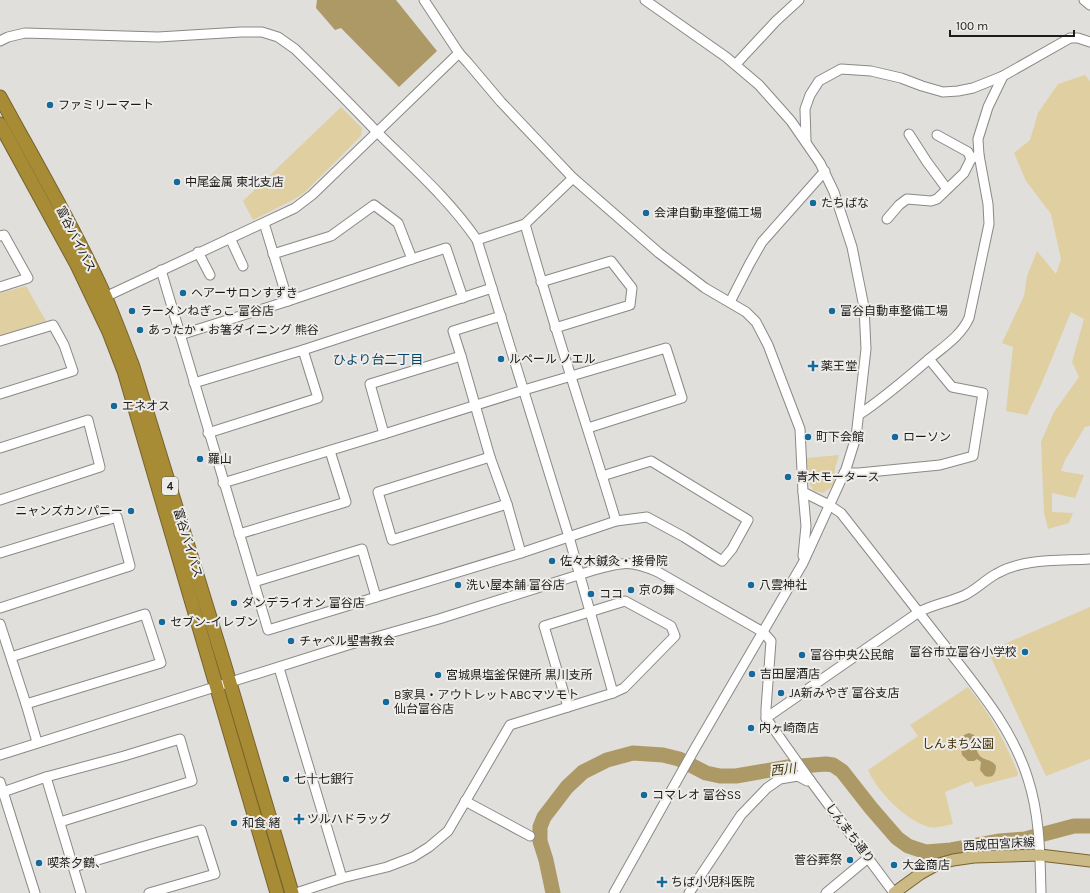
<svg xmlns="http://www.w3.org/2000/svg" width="1090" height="893" viewBox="0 0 1090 893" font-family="Karla,'Noto Sans JP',sans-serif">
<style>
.green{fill:#e0cfa0}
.water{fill:#ac9965}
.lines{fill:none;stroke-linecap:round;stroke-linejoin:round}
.river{stroke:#ac9965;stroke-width:15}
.minor-casing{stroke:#8a8986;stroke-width:11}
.major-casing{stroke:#77642c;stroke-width:13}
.highway-casing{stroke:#77642c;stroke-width:15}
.minor{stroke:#fff;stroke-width:9}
.major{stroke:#cbb986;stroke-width:11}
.highway{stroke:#a88b35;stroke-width:13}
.poi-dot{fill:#146a9b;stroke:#eeece9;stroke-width:1.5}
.labels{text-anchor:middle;stroke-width:4;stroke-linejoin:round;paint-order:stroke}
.shield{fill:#eeece9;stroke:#5c5a59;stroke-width:1}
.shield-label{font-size:11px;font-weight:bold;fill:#1d1c1b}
.poi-label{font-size:12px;fill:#1d1c1b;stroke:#eeece9;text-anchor:start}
.street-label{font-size:12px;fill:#1d1c1b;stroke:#eeece9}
.park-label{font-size:12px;fill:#3c2e01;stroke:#eeece9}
.neighbourhood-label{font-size:13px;fill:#084465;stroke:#eeece9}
.water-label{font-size:13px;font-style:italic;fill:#46380d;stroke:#eeece9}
</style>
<rect width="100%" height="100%" fill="#e0dfdc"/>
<!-- green -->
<g class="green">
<path d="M1085,75L1090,81V426L1085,427L1065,460L1061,471L1084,475L1075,498L1052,493V512L1073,513L1069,523L1048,529L1044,513L1041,442L1054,412L1079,377L1072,362L1084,319L1071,312L1041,385L1027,415L1006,411L1013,347L1002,343L1024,296L1027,276L1037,251L1056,274L1061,259L1051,214L1026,181L1014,153L1030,140L1038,113L1058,84Z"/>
<path d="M341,107L362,128L361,136L304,193L291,201L253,220L243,201Z"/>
<path d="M26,286L46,321L0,336V293Z"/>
<path d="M839,455L835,468L834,485L823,493L814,491L808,481L807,458Z"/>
<path d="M1090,607V759L1046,776L988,651Z"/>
<path d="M968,687C990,713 1005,742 1018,773L1017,776L975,787L972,781L945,792L953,824C946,825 936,829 929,827C906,821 877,791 868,770L918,736L910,725Z"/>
</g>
<!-- water -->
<g class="water">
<path d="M317,0H396L437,51L399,87L341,28L335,30L316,8Z"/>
<path d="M969,733L974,735C977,742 974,749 980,756C985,761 992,759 996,766C996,773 993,779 985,776L980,770L981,762L977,759L974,761H968L962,755L960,743L964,735Z"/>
</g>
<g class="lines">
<!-- river -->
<path class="river" d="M553,893L546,860L540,841V827L544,817L567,787L583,772L607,760L633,753L663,755L679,759L706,773L720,776H736L788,767L826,764L833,765L842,771L871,808L897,838L908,846L926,852L951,850L1000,841L1025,839L1074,826H1090"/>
<!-- minor casing -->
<g class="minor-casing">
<g id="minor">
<path d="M424,0L459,53L468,63L501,102L573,178L659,253L705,288L746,312L756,322L768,345L800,429L803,492L829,505L841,513C877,559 913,605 949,651C980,691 1013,730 1028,779C1040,816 1040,855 1041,893"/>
<path d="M1084,0L1090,5"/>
<path d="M0,41L8,37L25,33L158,37L241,32H262L278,37L295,49C323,76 350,104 377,132C412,167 449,199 477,240L569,537L613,693L510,725L448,831L429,847L413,857L387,867L342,878L296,893"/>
<path d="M736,64L776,21L799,0"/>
<path d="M909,134L927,162L947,189"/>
<path d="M937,135L968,152L971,159"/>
<path d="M806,141L805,109L810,95L819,81L841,69L871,71L901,78L922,86L943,92L958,91L973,88L1003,76L1070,38H1078L1090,42"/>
<path d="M887,219L899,205L907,199L931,201L937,199L964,173L971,159L979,155"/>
<path d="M525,224C553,324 586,422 616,521"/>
<path d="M0,236L4,235L28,278L0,287"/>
<path d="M230,238L243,266"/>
<path d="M477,240L525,224L573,178"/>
<path d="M198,252L210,275"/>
<path d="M273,254L331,236L374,205L398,223L412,259L288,301"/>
<path d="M412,259L446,248L463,298"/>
<path d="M161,270L268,630L521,553L616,521L647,517L684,537L722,561L732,549L748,520L651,461L602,476"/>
<path d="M541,282L611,261L632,288L630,305L555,328"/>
<path d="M105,297L295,208L312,195L459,53"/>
<path d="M730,302L750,263L762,242L825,171"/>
<path d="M180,335L288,301L264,223"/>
<path d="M0,341L53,325L64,345L73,371L0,394"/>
<path d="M303,350L492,288"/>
<path d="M461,356L453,331L501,316"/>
<path d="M194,383L303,350L318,398L208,433"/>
<path d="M860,414C884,398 906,379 928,360C943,347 961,336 969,318L989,224L988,204L979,155L978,139L988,107L1003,76"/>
<path d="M384,434L370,384L461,356L490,457L507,504L521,553"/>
<path d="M0,448L88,420L100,467L0,500"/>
<path d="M490,457L378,492L392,540L507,504"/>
<path d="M844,473H859L940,465L973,456L983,393L952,387L929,359"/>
<path d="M223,483L384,434L524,390L666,348L682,398L588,428"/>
<path d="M803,492L806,526L803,556"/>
<path d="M239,534L346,502L330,451"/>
<path d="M0,553L117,517L130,566L0,608"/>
<path d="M254,582L362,549L376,597"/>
<path d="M0,624L26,704L161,663L145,614L11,657"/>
<path d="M279,668L342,878"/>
<path d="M26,704L37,742"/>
<path d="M568,707L544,626L625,601L671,626L675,636L624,688L613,693"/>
<path d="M766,718L919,612C934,604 950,602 965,595C977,589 985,580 996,574C1023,558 1059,561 1090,559"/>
<path d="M0,755L348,645L439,619L594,570C623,562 630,560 658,572L763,632L771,641L766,709V718L810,780L894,893"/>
<path d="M46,777L81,893"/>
<path d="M0,782L35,893"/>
<path d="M0,793L46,777L124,756L180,739L192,781L60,822"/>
<path d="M465,801L530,836"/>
<path d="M74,867L155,843L201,830L215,874L149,893"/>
<path d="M614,893L694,750L803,563L846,469L856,437L866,349L864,307L852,247L834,192L820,163L791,121L759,85L726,57L645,0"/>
<path d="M689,893L741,815L767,788L780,779L798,776L807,781L810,780"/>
<path d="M826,893L868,858"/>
</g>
</g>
<!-- major casing -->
<g class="major-casing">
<path id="major" d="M894,893L920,874L936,865L953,860L974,857L1040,855L1090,861"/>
</g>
<!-- highway casing -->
<g class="highway-casing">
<g id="highway">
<path d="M0,97C36,163 74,228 105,296C115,319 124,343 133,367L224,663L292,893"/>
<path d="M0,124L77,265L109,332L124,371L277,893"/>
</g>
</g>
<!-- minor -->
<use href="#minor" class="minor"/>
<!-- major -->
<use href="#major" class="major"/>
<!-- highway -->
<use href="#highway" class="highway"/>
</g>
<!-- markers -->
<g class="poi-dot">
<circle cx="50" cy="105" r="4"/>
<circle cx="177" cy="182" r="4"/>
<circle cx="813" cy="203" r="4"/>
<circle cx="646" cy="213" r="4"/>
<circle cx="183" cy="293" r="4"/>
<circle cx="132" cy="311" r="4"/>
<circle cx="832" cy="311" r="4"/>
<circle cx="140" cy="330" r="4"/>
<circle cx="501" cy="359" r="4"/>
<path d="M811 360h4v4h4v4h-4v4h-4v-4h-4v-4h4z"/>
<circle cx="114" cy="406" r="4"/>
<circle cx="808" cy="437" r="4"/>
<circle cx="895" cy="437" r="4"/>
<circle cx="200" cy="459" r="4"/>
<circle cx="788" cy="477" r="4"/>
<circle cx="131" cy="511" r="4"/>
<circle cx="552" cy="561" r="4"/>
<circle cx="458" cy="585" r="4"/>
<circle cx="751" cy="585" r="4"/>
<circle cx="631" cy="590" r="4"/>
<circle cx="591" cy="594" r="4"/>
<circle cx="234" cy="603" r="4"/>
<circle cx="162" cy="622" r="4"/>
<circle cx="291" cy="641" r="4"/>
<circle cx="1025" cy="652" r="4"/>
<circle cx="802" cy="655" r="4"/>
<circle cx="752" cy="674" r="4"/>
<circle cx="438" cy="675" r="4"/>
<circle cx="781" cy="693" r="4"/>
<circle cx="386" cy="702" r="4"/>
<circle cx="751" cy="728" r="4"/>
<circle cx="286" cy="779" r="4"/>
<circle cx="644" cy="795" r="4"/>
<path d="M297 813h4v4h4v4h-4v4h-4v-4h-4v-4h4z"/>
<circle cx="234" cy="823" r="4"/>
<circle cx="850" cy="860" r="4"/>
<circle cx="39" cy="863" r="4"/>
<circle cx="894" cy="865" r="4"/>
<path d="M660 876h4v4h4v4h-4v4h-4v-4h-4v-4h4z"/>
</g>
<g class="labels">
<!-- shield labels -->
<rect class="shield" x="162" y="477" width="16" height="18" rx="3"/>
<g class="shield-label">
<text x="170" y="490">4</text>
</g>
<!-- poi labels -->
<g class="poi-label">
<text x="58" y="109">ファミリーマート</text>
<text x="185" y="186">中尾金属 東北支店</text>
<text x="821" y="207">たちばな</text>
<text x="654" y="217">会津自動車整備工場</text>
<text x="191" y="297">ヘアーサロンすずき</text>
<text x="140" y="315">ラーメンねぎっこ 富谷店</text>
<text x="840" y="315">富谷自動車整備工場</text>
<text x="148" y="334">あったか・お箸ダイニング 熊谷</text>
<text x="509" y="363">ルペール ノエル</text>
<text x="821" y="370">薬王堂</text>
<text x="122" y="410">エネオス</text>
<text x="816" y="441">町下会館</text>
<text x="903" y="441">ローソン</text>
<text x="208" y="463">羅山</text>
<text x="796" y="481">青木モータース</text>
<text x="123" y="515" text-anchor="end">ニャンズカンパニー</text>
<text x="560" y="565">佐々木鍼灸・接骨院</text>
<text x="466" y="589">洗い屋本舗 富谷店</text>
<text x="759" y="589">八雲神社</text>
<text x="639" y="594">京の舞</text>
<text x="599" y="598">ココ</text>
<text x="242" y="607">ダンデライオン 富谷店</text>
<text x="170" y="626">セブン-イレブン</text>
<text x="299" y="645">チャペル聖書教会</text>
<text x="1017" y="656" text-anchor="end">富谷市立富谷小学校</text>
<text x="810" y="659">富谷中央公民館</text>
<text x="760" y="678">吉田屋酒店</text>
<text x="446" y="679">宮城県塩釜保健所 黒川支所</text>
<text x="789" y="697">JA新みやぎ 富谷支店</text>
<text x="394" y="699">B家具・アウトレットABCマツモト<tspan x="394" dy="14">仙台富谷店</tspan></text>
<text x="759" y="732">内ヶ崎商店</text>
<text x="294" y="783">七十七銀行</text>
<text x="652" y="799">コマレオ 富谷SS</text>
<text x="307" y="823">ツルハドラッグ</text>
<text x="242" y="827">和食 緒</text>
<text x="842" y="864" text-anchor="end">菅谷葬祭</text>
<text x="47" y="867">喫茶夕鶴、</text>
<text x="902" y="869">大金商店</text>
<text x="671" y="886">ちば小児科医院</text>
</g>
<!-- street labels -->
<g class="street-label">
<text transform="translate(76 239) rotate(63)" y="4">富谷バイパス</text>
<text transform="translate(188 543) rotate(73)" y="4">富谷バイパス</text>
<text transform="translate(850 833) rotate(53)" y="4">しんまち通り</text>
<text transform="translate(999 844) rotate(-3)" y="4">西成田宮床線</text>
</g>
<!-- park labels -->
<g class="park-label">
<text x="958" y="748">しんまち公園</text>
</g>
<!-- neighbourhood labels -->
<g class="neighbourhood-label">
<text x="378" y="364">ひより台二丁目</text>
</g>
<!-- water labels -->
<g class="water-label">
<text transform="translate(783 769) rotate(-7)" y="5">西川</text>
</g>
</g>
<!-- scale -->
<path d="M950 30v6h124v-6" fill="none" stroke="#1d1c1b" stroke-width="2"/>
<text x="956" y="30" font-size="12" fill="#1d1c1b" stroke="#eeece9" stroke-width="3" paint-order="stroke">100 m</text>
</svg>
